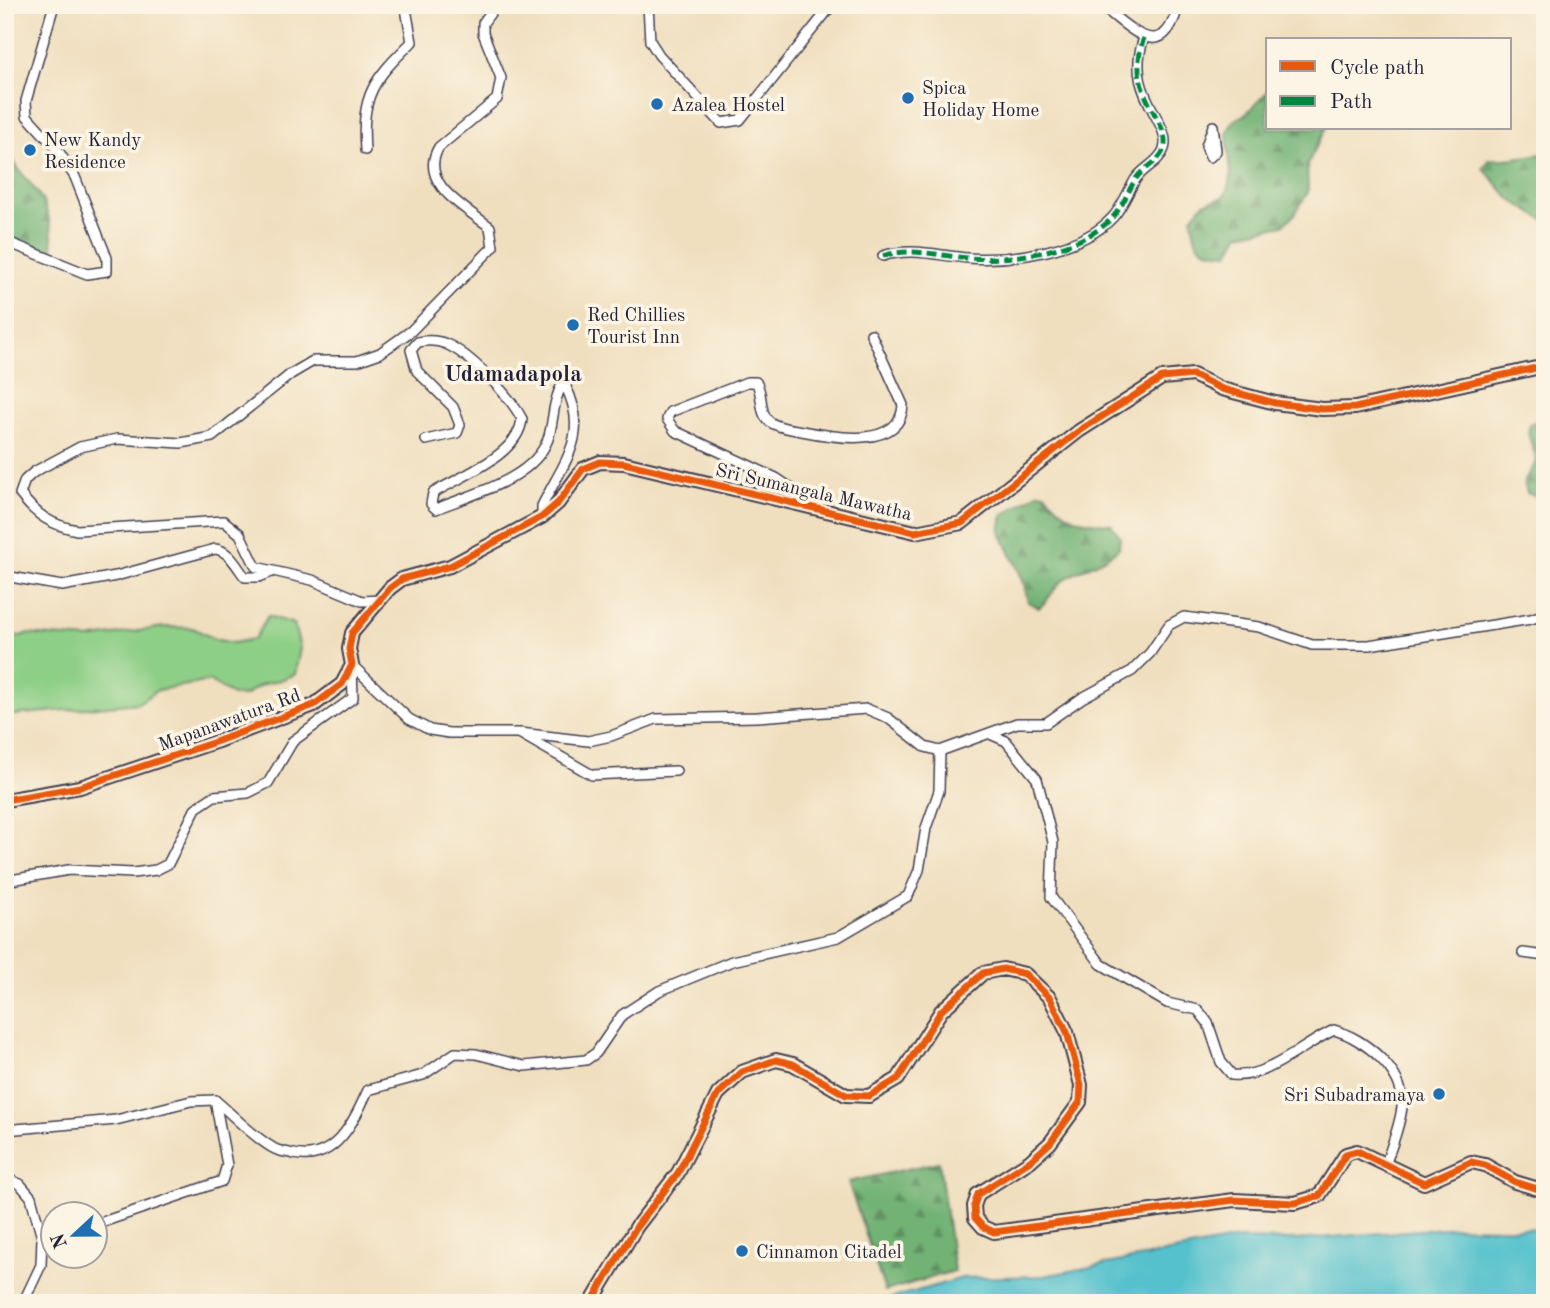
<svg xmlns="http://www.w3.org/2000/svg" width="1550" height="1308" viewBox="0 0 1550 1308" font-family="'Old Standard TT',serif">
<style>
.green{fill:#8ecf87;stroke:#587861;stroke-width:2}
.forest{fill:url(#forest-firs);stroke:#4a6a58;stroke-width:2}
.water{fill:#54c1cc;stroke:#3b7284;stroke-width:2}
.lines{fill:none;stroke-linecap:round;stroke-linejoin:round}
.street-casing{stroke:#413e4f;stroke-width:12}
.secondary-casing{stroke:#413e4f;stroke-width:16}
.street{stroke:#fff;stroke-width:9}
.secondary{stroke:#ffe4c6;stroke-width:12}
.quiet{stroke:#00873e;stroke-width:5;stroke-dasharray:10 5;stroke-linecap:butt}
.cycleway-casing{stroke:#fcf5e5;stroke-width:11}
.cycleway{stroke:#e8590c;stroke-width:7}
.poi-dot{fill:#1f6fb2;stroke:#fcf5e5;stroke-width:2.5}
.labels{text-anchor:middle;stroke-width:7;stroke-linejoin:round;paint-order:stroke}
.poi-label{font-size:19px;fill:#22223b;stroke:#fcf5e5;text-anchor:start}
.street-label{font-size:19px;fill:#22223b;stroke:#fcf5e5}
.quarter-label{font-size:23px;font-weight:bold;fill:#22223b;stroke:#fcf5e5}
</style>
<defs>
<pattern id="forest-firs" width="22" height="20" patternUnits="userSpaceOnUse" patternTransform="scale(1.75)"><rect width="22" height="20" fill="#72b274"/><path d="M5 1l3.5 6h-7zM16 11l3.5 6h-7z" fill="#5d9060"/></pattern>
</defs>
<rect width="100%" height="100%" fill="#fcf5e5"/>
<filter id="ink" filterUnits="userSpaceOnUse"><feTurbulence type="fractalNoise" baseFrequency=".0143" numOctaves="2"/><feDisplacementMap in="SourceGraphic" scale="14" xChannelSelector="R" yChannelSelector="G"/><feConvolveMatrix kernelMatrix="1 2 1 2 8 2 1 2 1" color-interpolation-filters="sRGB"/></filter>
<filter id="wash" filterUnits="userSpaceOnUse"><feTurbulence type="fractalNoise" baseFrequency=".00686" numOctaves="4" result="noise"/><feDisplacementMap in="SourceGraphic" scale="28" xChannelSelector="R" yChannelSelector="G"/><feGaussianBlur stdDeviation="1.57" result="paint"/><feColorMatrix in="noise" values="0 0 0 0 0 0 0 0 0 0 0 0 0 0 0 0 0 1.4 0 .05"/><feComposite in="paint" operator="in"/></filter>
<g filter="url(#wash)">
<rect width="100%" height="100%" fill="#f0dfbf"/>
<!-- green -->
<path class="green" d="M268,616L294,624L300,648L295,674C272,686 267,677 245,696L232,695L210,681L158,690L138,703L5,716V640L27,634L88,639L164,627L193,628L214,639L233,643L254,639Z"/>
<!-- forest -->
<g class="forest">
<path d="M1268,91V128H1326L1307,165L1308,192L1294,215L1283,225L1239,234L1229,253C1199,252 1194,246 1192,217L1204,203L1222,198L1226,193L1231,177L1227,134L1233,121L1247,113Z"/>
<path d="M5,147C13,164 22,173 34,188C50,207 53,233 53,257L5,235Z"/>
<path d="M1545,154V221L1510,199L1483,168L1490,159C1508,161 1526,155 1545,154Z"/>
<path d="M1539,420L1545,425V496L1537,497L1527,493L1524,482L1537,461L1528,433L1530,424Z"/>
<path d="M1039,492L1045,493C1068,520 1076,521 1111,524L1120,537L1119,548C1103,563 1083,567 1065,579C1053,587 1051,599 1039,608L1028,602L1023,580L1000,531L1003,515Z"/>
<path d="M939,1162L954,1271L885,1291L848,1182Z"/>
</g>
<!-- water -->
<path class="water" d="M1457,1227L1545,1229V1303H875L962,1278L1044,1276L1237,1239L1295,1240Z"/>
</g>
<g filter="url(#ink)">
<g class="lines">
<!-- street casing -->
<g class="street-casing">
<g id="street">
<path d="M648,5L650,41L659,55L721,123L740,120L832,5"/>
<path d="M1100,5C1116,15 1149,54 1167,31C1173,25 1176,13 1179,5"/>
<path d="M1213,126L1216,151L1210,157L1206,146Z"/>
<path d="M365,150C361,95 373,80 412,42L406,9L408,5"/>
<path d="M5,241L87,274L107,271V258L75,177L57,149L27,116L26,101L54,5"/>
<path d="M883,256C911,247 939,256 968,258C1012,261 1082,251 1113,217C1122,207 1128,192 1135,180C1142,168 1159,163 1164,149C1173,122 1123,94 1144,38"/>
<path d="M426,440L457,433L460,425L453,407L417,371L411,350L418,342C428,340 437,340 446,344C470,354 510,396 522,419C519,455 461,476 433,493L431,504L436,509C472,494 533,480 548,439C554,422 552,403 561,387H566C590,436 564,461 542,506V517"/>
<path d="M818,506L776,478L675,431L667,419L670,412L747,382H756C764,394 758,413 770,422C778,428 792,429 802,431C832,437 901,450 903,405L871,334"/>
<path d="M5,576L62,586L116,576L215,549C229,550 237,567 245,577H259L272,572"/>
<path d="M381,600L362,601L312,580L256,567L240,534L224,521L77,530C51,525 36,515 20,494L25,480L34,472L80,447L117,439L181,443L212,437L291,374L313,361H357L380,353L411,331L493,247L490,227C466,208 417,183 439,147L497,99L501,78L483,33V23L496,5"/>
<path d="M352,665L409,719L430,730L449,733H520L588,741L611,736L656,719L757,717L867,709L888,718L925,747L940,751L1017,723H1046L1082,698L1132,671L1150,653L1169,625L1184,617L1259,627L1312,645H1369L1531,619L1545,614"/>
<path d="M521,734L592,775L676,771"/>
<path d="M990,734L1006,741L1037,779L1053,842L1051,897L1101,964L1167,1003L1198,1010L1208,1023L1221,1062L1232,1075C1267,1079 1302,1045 1334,1030C1364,1038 1406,1072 1402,1107C1400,1126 1391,1147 1385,1166"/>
<path d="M5,881L69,870L133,873L156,870L168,864L196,808L214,796L248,793L268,783L293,741L353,698L352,665"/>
<path d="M1523,953L1545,956"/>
<path d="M5,1130L116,1120L191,1101L215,1100C234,1116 252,1136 273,1148C279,1152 287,1152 294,1154C335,1163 354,1121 368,1090L423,1075L455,1053L476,1054L524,1066L586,1060L596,1053L622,1015L659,991L732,961L838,937L908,896L919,870L926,828L939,791L940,751"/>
<path d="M5,1178L20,1184L31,1197L42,1238L41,1265L23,1303"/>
<path d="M94,1225L222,1181L227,1165L215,1100"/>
<path d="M42,1238L52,1236"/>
</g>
</g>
<!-- secondary casing -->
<g class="secondary-casing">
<g id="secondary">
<path d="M5,800L80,787L218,741L314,705L342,684L352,665L349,649L352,633L390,588L402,579L450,566L542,517L558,503L583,469L600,462L624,463L915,532L962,523L1079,431L1162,378L1193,375L1222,389L1275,403L1322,409L1355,408L1545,366"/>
<path d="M591,1303L637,1226L678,1173L718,1094L742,1072L776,1060L793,1064L846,1095L869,1096L898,1079L941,1011L983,973L1003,969L1025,974L1050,998L1067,1032L1081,1085L1080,1102L1050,1143L1030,1161L978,1194L974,1206L975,1218L983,1227L994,1232L1234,1200L1295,1203L1319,1196L1346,1154L1357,1151L1424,1183L1471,1162L1485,1165L1515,1182L1545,1191"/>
</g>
</g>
<!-- street -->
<use href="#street" class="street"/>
<!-- secondary -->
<use href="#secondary" class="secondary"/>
<!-- quiet -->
<path class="quiet" d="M883,256C911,247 939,256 968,258C1012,261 1082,251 1113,217C1122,207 1128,192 1135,180C1142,168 1159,163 1164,149C1173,122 1123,94 1144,38"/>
<!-- cycleway casing -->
<g class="cycleway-casing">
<g id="cycleway">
<path d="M5,800L80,787L218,741L314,705L342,684L352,665L349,649L352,633L390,588L402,579L450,566L542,517L558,503L583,469L600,462L624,463L915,532L962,523L1079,431L1162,378L1193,375L1222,389L1275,403L1322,409L1355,408L1545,366"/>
<path d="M591,1303L637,1226L678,1173L718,1094L742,1072L776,1060L793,1064L846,1095L869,1096L898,1079L941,1011L983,973L1003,969L1025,974L1050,998L1067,1032L1081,1085L1080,1102L1050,1143L1030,1161L978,1194L974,1206L975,1218L983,1227L994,1232L1234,1200L1295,1203L1319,1196L1346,1154L1357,1151L1424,1183L1471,1162L1485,1165L1515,1182L1545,1191"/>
</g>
</g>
<!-- cycleway -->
<use href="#cycleway" class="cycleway"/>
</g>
</g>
<!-- markers -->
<g class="poi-dot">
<circle cx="908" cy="98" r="7"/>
<circle cx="657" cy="104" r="7"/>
<circle cx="30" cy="150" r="7"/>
<circle cx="573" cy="325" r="7"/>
<circle cx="1439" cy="1094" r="7"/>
<circle cx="742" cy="1251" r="7"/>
</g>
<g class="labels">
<!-- poi labels -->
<g class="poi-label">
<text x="922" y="94">Spica<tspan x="922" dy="22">Holiday Home</tspan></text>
<text x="671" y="111">Azalea Hostel</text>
<text x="44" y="146">New Kandy<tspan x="44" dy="22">Residence</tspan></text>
<text x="587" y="321">Red Chillies<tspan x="587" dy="22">Tourist Inn</tspan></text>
<text x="1425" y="1101" text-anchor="end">Sri Subadramaya</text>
<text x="756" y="1258">Cinnamon Citadel</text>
</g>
<!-- street labels -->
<g class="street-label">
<text transform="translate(814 491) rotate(13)" y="7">Sri Sumangala Mawatha</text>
<text transform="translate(229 719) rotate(-20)" y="7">Mapanawatura Rd</text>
</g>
<!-- quarter labels -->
<g class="quarter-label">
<text x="513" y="381">Udamadapola</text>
</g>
</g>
<!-- margin -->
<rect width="1550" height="1308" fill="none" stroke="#fcf5e5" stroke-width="28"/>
<!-- legend -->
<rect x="1266" y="38" width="245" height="91" fill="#fcf5e5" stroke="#a5a1a1" stroke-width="2"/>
<rect x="1280" y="61" width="35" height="10" fill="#e8590c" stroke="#a5a1a1" stroke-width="2"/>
<text x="1330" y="74" font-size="21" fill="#22223b">Cycle path</text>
<rect x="1280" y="96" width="35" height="10" fill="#00873e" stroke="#a5a1a1" stroke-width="2"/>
<text x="1330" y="108" font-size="21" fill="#22223b">Path</text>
<!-- north arrow -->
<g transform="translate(74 1235) rotate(248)"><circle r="33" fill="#fcf5e5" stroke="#a5a1a1" stroke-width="2"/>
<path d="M0-5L12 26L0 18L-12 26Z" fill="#1f6fb2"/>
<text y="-10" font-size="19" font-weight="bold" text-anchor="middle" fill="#22223b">N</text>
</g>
</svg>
